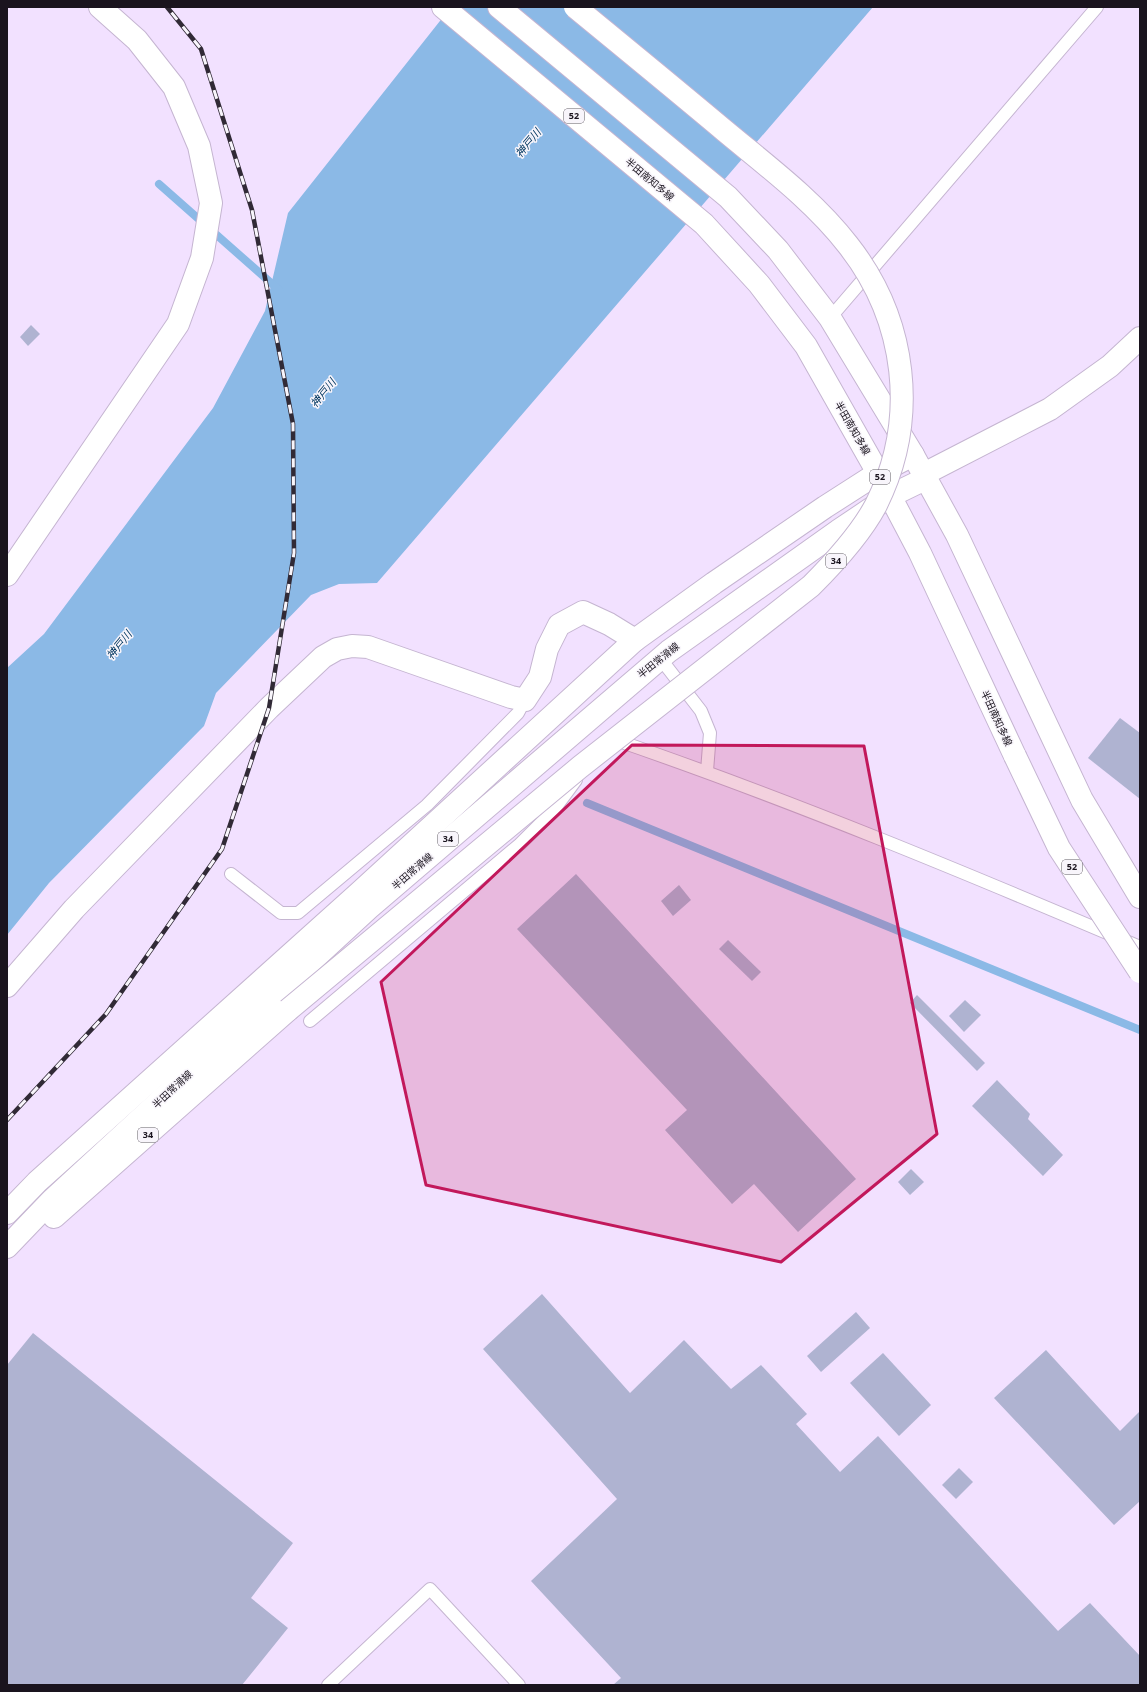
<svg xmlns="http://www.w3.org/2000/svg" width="1147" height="1692" viewBox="0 0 1147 1692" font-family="'Noto Sans','Noto Sans JP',sans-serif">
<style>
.water{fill:#8bb9e6}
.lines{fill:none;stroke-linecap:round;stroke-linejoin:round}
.stream{stroke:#8bb9e6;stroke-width:8}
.building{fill:#afb3d1}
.lane-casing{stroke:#c5b5d1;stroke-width:14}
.street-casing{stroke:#c5b5d1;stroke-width:24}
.secondary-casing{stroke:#c5b5d1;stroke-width:24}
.primary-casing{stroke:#c5b5d1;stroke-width:24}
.lane{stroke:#fff;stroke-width:12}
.street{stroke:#fff;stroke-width:22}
.secondary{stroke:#fff;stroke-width:22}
.primary{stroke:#fff;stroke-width:22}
.rail-casing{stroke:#312a36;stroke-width:4.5}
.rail{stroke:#f8f5fb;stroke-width:3;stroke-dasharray:9;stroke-linecap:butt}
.primary-bridge-casing{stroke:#c5b5d1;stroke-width:24;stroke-linecap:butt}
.primary-bridge{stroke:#fff;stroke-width:22}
.marked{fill:#c2185b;fill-opacity:0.2;stroke:#c2185b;stroke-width:3;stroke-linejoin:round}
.labels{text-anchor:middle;stroke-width:3;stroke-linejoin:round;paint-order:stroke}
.shield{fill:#f8f5fb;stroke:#5d5860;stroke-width:1}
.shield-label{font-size:9px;font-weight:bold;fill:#1a141e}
.street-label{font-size:10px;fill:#1a141e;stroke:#f8f5fb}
.water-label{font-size:11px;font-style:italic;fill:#00365f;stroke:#f8f5fb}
</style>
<rect width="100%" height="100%" fill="#f2e1ff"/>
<!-- water -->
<path class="water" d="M451,7H873L377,583L339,584L311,595L216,693L204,726L49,883L7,935V668L44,634L213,408L265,311L288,213Z"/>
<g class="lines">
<!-- stream -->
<g class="stream">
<path d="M159,184L279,290"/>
<path d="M587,803L1140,1030"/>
</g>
</g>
<!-- building -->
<g class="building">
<path d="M31,325L40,334L28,346L20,337Z"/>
<path d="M1120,718L1140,733V799L1088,758Z"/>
<path d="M576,874L856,1179L798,1232L754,1184L732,1204L665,1130L687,1110L517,929Z"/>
<path d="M679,885L691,900L673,916L661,901Z"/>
<path d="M728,940L761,972L752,981L719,949Z"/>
<path d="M917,995L985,1063L977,1071L910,1003Z"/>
<path d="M965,1000L981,1015L964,1032L949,1016Z"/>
<path d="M997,1080L1030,1114L1028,1119L1063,1155L1043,1176L972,1106Z"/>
<path d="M911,1169L924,1182L910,1195L898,1182Z"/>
<path d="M542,1294L630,1393L684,1340L731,1389L761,1365L807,1414L796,1424L840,1472L878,1436L1058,1631L1090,1603L1140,1656V1685H613L621,1678L531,1581L617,1499L483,1349Z"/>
<path d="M856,1312L870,1328L821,1372L807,1356Z"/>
<path d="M33,1333L293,1543L251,1598L288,1628L242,1685H7V1365Z"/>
<path d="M1046,1350L1120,1431L1140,1411V1501L1114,1525L994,1398Z"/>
<path d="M883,1353L931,1405L899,1436L850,1383Z"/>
<path d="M959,1468L973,1482L956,1499L942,1485Z"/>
</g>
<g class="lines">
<!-- lane casing -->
<g class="lane-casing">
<g id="lane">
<path d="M830,318L1097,7"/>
<path d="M660,658L701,711L710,733L707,771"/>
<path d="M613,739C791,800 966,873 1140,947"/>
<path d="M231,874L281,913H298L427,805L518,713L525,700"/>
<path d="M310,1021L520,844L553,811L576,780"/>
<path d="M328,1685L430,1589L519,1685"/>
</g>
</g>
<!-- street casing -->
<g class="street-casing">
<g id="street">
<path d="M7,575L178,324L202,258L211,203L199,146L174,87L137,40L100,7"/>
<path d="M7,986L74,909L269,708L323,657L337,649L352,646L368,647L511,697L525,700L540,677L547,649L559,625L583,612L609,624L635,640"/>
</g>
</g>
<!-- secondary casing -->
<g class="secondary-casing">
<path id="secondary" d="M924,474L1050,409L1110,366L1140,338"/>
</g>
<!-- primary casing -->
<g class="primary-casing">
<g id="primary">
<path d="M443,7L704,224L759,284L806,346L878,473L920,553L1015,756"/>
<path d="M499,7L728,197L778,250L830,318L913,455L957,535L1082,800L1140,897"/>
<path d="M7,1213L37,1182L359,893L635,640L714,583L825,507L878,473L913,455"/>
<path d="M54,1217L288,1010"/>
<path d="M7,1247L52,1200L369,908L669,651L838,531L890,496L927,478"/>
</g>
</g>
<!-- lane -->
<use href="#lane" class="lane"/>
<!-- street -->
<use href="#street" class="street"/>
<!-- secondary -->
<use href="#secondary" class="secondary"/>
<!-- primary -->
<use href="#primary" class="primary"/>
<!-- rail casing -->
<g class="rail-casing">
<path id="rail" d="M7,1120L106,1014L222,849L269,708L294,553L293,424L252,210L201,49L167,7"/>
</g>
<!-- rail -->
<use href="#rail" class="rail"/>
<!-- primary-bridge casing -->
<g class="primary-bridge-casing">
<g id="primary-bridge">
<path d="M1015,756L1059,848L1140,972"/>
<path d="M288,1010L580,767L811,586C835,562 860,535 876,505C919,419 907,320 848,245C814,201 767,166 725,131C675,89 625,48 575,7"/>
</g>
</g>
<!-- primary-bridge -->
<use href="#primary-bridge" class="primary-bridge"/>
</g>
<!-- marked area -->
<path class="marked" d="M632,745L864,746L937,1134L781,1262L426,1185L381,982Z"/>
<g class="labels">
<!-- shield labels -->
<g class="shield">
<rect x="564" y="109" width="20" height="14" rx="3"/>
<rect x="870" y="470" width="20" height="14" rx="3"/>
<rect x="826" y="554" width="20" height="14" rx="3"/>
<rect x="438" y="832" width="20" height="14" rx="3"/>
<rect x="1062" y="860" width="20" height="14" rx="3"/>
<rect x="138" y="1128" width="20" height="14" rx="3"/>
</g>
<g class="shield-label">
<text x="574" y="119">52</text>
<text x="880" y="480">52</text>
<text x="836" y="564">34</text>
<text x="448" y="842">34</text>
<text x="1072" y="870">52</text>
<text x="148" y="1138">34</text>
</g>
<!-- street labels -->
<g class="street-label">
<text transform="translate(650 179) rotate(40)" y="4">半田南知多線</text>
<text transform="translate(853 428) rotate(60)" y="4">半田南知多線</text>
<text transform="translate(658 660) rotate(-39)" y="4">半田常滑線</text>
<text transform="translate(997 718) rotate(65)" y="4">半田南知多線</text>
<text transform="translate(412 871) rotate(-41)" y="4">半田常滑線</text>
<text transform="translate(172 1089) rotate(-43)" y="4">半田常滑線</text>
</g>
<!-- water labels -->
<g class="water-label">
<text transform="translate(528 143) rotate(-50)" y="4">神戸川</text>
<text transform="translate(323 393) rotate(-51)" y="4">神戸川</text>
<text transform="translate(119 645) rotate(-51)" y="4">神戸川</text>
</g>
</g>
<!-- border -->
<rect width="1147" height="1692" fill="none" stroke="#1a141e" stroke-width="16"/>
</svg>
